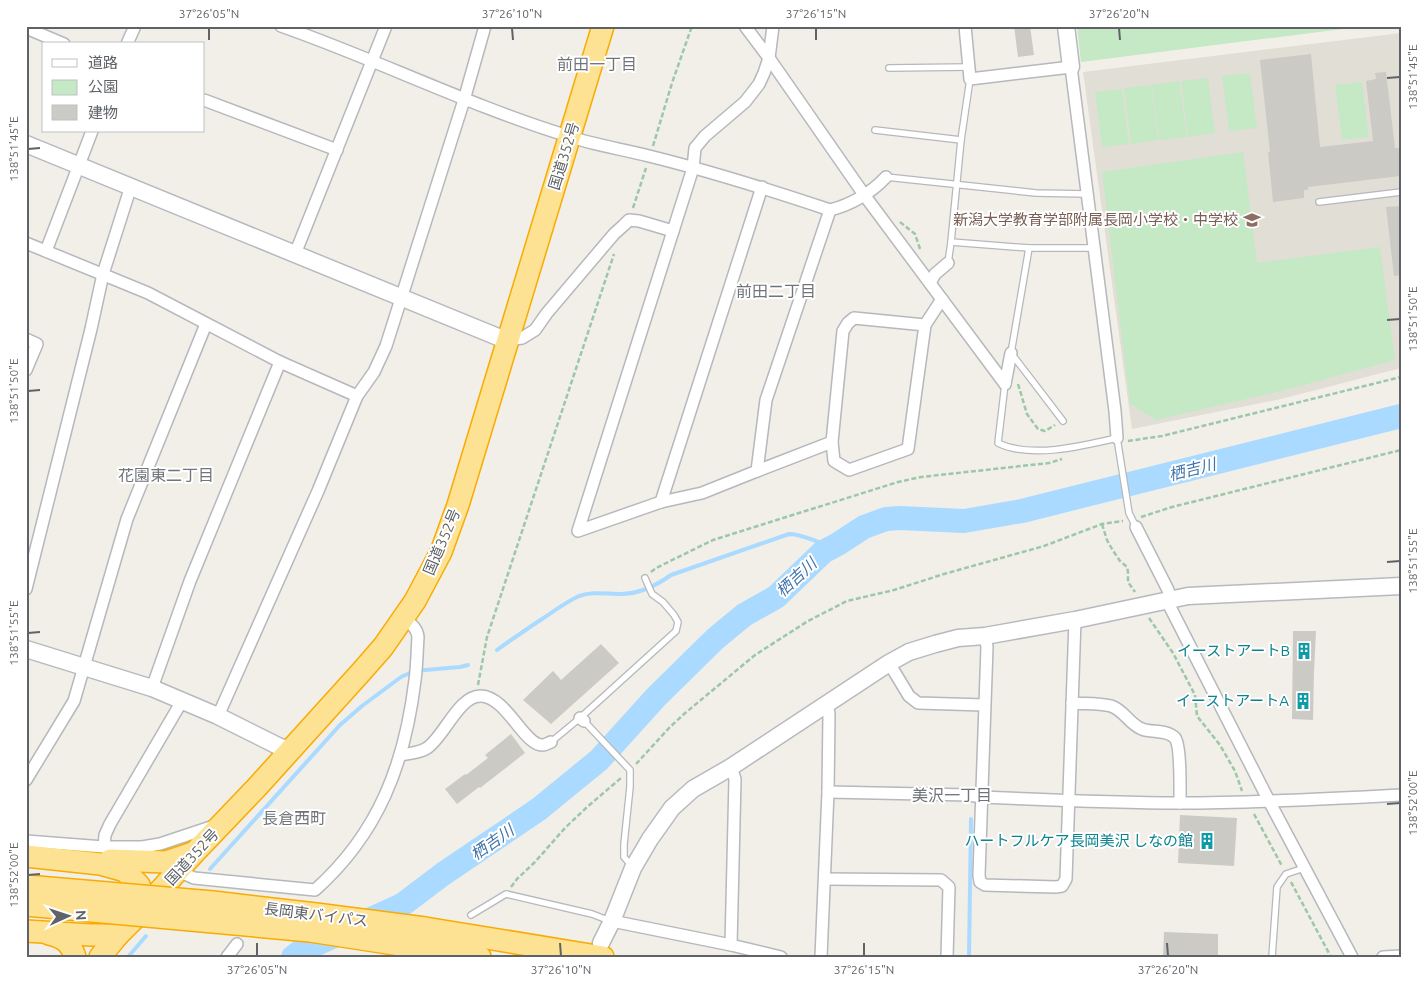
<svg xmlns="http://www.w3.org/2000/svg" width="1427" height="983" viewBox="0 0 1427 983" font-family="Ubuntu,'Noto Sans JP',sans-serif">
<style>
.education{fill:#e1ded6}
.green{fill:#c5e8c5}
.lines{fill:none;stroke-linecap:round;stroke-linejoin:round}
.stream{stroke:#aadaff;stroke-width:4}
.river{stroke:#aadaff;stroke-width:24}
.building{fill:#cccac5}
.lane-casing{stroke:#b5b8bc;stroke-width:8}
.street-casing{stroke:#b5b8bc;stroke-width:14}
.secondary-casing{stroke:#b6babf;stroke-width:19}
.highway-casing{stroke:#f9ab00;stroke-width:24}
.path{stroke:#9cc7a9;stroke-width:2.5;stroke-dasharray:5 2.5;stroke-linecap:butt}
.lane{stroke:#fff;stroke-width:5.5}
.street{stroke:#fff;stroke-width:11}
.secondary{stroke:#fff;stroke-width:16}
.highway{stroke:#fde293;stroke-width:21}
.highway-bridge-casing{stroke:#f9ab00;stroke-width:24;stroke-linecap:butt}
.highway-bridge{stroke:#fde293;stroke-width:21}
.ticks{fill:none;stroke:#5f6368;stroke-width:2}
.labels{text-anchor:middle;stroke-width:4;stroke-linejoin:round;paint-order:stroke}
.street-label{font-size:15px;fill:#5f6368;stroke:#fff}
.education-label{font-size:15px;fill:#785e54;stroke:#fff;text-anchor:end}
.culture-label{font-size:15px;fill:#0d838f;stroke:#fff;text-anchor:end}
.neighbourhood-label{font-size:16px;fill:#70757a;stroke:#fff}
.water-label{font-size:16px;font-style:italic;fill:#4174aa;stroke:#fff}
.neatline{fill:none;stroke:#5f6368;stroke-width:2}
.ticks-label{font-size:12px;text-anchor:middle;fill:#5f6368}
</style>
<rect width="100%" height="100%" fill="#f1efe8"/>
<!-- education -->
<path class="education" d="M1401,33V368L1281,399L1132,429L1083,72Z"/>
<!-- green -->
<g class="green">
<path d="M1077,26H1366L1081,62Z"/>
<path d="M1250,73L1257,128L1229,131L1222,76Z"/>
<path d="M1208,78L1215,133L1188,137L1181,81Z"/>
<path d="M1179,81L1187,137L1159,140L1152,85Z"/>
<path d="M1362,82L1369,137L1342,140L1335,85Z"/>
<path d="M1151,85L1158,140L1131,144L1124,88Z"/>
<path d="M1122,89L1129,144L1102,147L1095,92Z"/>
<path d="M1243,152L1257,263L1380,247L1395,360L1281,391L1156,420L1130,404L1102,172Z"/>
</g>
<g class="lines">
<!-- stream -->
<g class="stream">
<path d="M497,650C512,639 527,629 542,619C554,611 566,602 579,596C593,591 606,594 621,594C638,594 657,585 671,575L789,534C802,534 813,541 825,544C829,545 833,544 838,544"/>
<path d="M210,869L340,725L362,706L401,677L414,671L460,667L468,665"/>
<path d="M128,957L146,936"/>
<path d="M969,957L971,819"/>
</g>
<!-- river -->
<path class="river" d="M293,957L301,951L402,905L443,874L539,809L599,760L656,697L715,639L744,615L776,597L823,552L838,544L864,527L886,519L900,518L964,521L1022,511L1401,416"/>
</g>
<!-- building -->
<g class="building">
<path d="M1014,26H1030L1034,55L1018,57Z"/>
<path d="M1311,54L1320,147L1373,141L1366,81L1376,79L1375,73L1386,72L1395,148H1401L1400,176L1308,187V190H1304V198L1273,202L1268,152H1270L1260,60Z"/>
<path d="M1401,206V275L1394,276L1386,207Z"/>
<path d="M1293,631H1316L1314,672L1313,720L1292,719Z"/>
<path d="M601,644L619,663L551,724L523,700L553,671L561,680Z"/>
<path d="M511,734L525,753L480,788L479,787L457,804L445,789L465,774L466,775L488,758L485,755Z"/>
<path d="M1180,815L1237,818L1234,866L1178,863Z"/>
<path d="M1164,932L1218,934V957H1163Z"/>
</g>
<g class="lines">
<!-- lane casing -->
<g class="lane-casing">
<g id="lane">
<path d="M889,68L969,67"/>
<path d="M970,79L961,140L951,242L1029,248H1094"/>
<path d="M875,130L961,140"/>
<path d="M886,177L1036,193L1087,194"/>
<path d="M1319,202L1401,192"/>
<path d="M1029,248L1011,353L1063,421"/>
<path d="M948,263L951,242"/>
<path d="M1005,384L998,443C1030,459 1083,446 1117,438L1129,513L1136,527"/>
<path d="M584,721L630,770V787L624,844V857L631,865"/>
<path d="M551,742L580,718L676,631L678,622L674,615L663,602L652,594L645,578"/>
<path d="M471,915L506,894L592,914L610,921"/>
<path d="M1272,957L1277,887L1286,874L1304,868"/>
</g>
</g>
<!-- street casing -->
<g class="street-casing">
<g id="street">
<path d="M281,26C378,60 470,106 568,136C594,145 622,149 649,156C710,171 770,190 830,210C853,204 870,194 886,177"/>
<path d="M745,26L769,58L865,196L1005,384"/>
<path d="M773,26L769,58L764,73L759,84L745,102L705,136L695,148L693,168L578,531L661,502L702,493L757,471L766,400L830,210"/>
<path d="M965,26L970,79L1071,67L1115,411L1117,438"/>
<path d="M26,28L64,44"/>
<path d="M127,44L135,26"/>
<path d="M204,100L337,150"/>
<path d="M26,243L148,293L280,362L357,396"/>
<path d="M46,251L92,131"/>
<path d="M295,254L386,26"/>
<path d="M930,283L935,274L948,263"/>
<path d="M26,339L37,344L26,370"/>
<path d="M509,340L522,338L535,330L547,313L614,234L624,225L629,220L639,221L673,231"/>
<path d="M1005,384L1011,353"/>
<path d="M832,442L834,461L849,470L908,449L925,325"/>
<path d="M757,471L832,442L843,331L848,323L854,318L925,325L942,299"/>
<path d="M661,502L762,187"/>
<path d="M1136,527L1168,590L1171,600"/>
<path d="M26,589L91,329L103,274L131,186"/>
<path d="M1167,601L1269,801L1352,957"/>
<path d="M985,636L987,647L979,875L980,882L985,885L1056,887L1062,886L1066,879L1075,620"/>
<path d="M889,663L909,696L918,703L984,705"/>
<path d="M152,688L190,581L280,362"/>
<path d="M1072,703C1084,704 1099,703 1111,706C1124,710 1129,724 1142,729C1151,733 1167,729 1175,738C1181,746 1180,790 1180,803"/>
<path d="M218,716L318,491L357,396L374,372L386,346L464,100L485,26"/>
<path d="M580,718L584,721"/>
<path d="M401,755C410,753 420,753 427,748C444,737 459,695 481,696C507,697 524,746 543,745C546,745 548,743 551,742"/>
<path d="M26,780L74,701L127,519L206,324"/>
<path d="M828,792L970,795L981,797C1047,800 1113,803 1179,803C1253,803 1327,799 1401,795"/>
<path d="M26,841L104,847H142L160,844L214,826"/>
<path d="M104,847L105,835L110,824L182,701"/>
<path d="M178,871L194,878L315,890C379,833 405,763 415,680C417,666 417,651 418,637C417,628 411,624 404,618"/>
<path d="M825,879L941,880L949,887L947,957"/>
<path d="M612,921L731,945L781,957"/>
<path d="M731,945L735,779L731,767"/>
<path d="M227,957L237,944"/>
<path d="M821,957L828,792L829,714L827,703"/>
<path d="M1383,957L1401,956"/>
</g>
</g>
<!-- secondary casing -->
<g class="secondary-casing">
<g id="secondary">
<path d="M1066,26L1071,67"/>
<path d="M26,144L498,337L509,340"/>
<path d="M26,649L152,688L218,716L278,746L290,750"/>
<path d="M601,943L612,921L633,868L650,839L672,808L693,789L731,767L889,663L909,652L935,644L958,638L985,636L1075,620L1188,596L1401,586"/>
</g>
</g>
<!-- highway casing -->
<g class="highway-casing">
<g id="highway">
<path d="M26,856L100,864L125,871L139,885L142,893L138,911"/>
<path d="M110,860L166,862L193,853"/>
<path d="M425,928L603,957"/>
<path d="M26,931L91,935H118"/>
<path d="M49,934C63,937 71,943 75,957"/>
<path d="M420,948L480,957"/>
<path d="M100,957L118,935L133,920L195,852L258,786L362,671L383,647L415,601L441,552L458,505L603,26"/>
</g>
</g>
<!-- path -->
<g class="path">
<path d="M653,146L672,83L692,26"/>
<path d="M633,208L646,168"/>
<path d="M900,222L915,234L920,249"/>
<path d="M1018,384L1027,414L1038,429L1045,431L1055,425"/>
<path d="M1128,441L1162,436L1401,377"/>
<path d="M1141,517L1172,507L1401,450"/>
<path d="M1102,524L1107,540L1112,549L1120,561L1127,567L1128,572V582L1135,592"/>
<path d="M651,572L656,568L713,540L898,482L921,477L1049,463L1062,459"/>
<path d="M1149,618L1173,653L1195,695L1197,716L1220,745L1235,771L1242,791"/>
<path d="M478,685L487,637L614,254"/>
<path d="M636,764L670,727L684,714L755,655L808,621L847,601L894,590L944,574L1044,546L1102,524L1123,521"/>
<path d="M1254,814L1282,866"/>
<path d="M1291,882L1331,957"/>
<path d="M511,887L517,879L535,862L565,828L586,808L621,778"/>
</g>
<!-- lane -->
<use href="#lane" class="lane"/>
<!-- street -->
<use href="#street" class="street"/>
<!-- secondary -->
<use href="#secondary" class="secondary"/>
<!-- highway -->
<use href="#highway" class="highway"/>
<!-- highway-bridge casing -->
<g class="highway-bridge-casing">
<g id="highway-bridge">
<path d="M26,886L213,902L316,914L425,928"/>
<path d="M26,905L310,931L420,948"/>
</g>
</g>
<!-- highway-bridge -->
<use href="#highway-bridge" class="highway-bridge"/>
</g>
<!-- ticks -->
<path class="ticks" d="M209,28V40M512,28L513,40M816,28V40M1119,28L1120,40M1387,78L1400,77M28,149L40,148M1387,320L1400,319M28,391L40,390M1387,562L1400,561M28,633L40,632M1387,804L1400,803M28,875L40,874M257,943V956M560,943L561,956M864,943V956M1167,943L1168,956"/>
<!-- icons -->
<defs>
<g id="school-bare" transform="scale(1.35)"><path d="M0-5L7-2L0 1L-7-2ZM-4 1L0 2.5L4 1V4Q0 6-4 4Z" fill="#8d6e63" stroke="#fff" stroke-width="2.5" paint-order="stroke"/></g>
<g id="building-bare" transform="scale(1.35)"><path d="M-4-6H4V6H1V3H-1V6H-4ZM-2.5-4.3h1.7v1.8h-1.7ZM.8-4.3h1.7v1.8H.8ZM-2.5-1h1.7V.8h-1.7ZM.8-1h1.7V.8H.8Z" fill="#0f9aa8" stroke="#fff" stroke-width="2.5" paint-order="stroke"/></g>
</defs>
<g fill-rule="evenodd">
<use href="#school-bare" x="1252" y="220"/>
<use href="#building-bare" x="1304" y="651"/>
<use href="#building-bare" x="1303" y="701"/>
<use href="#building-bare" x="1207" y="841"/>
</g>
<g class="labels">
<!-- street labels -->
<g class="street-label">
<text transform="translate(564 156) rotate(-73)" y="5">国道352号</text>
<text transform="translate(442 542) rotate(-67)" y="5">国道352号</text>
<text transform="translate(192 857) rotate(-47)" y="5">国道352号</text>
<text transform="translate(316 915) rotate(7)" y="5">長岡東バイパス</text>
</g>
<!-- education labels -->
<g class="education-label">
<text x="1238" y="225">新潟大学教育学部附属長岡小学校・中学校</text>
</g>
<!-- culture labels -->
<g class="culture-label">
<text x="1290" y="656">イーストアートB</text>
<text x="1289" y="706">イーストアートA</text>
<text x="1193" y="846">ハートフルケア長岡美沢 しなの館</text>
</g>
<!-- neighbourhood labels -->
<g class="neighbourhood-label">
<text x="597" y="70">前田一丁目</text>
<text x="776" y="297">前田二丁目</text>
<text x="166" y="481">花園東二丁目</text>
<text x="952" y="801">美沢一丁目</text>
<text x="294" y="824">長倉西町</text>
</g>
<!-- water labels -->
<g class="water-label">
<text transform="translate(1192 469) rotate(-14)" y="6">栖吉川</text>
<text transform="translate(796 577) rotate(-43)" y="6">栖吉川</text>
<text transform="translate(492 842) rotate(-35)" y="6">栖吉川</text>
</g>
</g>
<!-- border -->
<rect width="1427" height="983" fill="none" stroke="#ffffff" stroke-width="55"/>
<!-- legend -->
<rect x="42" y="42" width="162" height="90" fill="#ffffff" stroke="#bfc1c3"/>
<rect x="52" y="59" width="25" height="8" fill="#ffffff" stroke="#bfc1c3"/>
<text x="88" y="68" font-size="15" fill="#5f6368">道路</text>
<rect x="52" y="80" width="25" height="15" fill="#c5e8c5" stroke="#bfc1c3"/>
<text x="88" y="92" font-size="15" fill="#5f6368">公園</text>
<rect x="52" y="105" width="25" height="15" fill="#cccac5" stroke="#bfc1c3"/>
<text x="88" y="118" font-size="15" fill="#5f6368">建物</text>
<!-- north arrow -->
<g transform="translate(68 916) rotate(87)" stroke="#ffffff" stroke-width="4" paint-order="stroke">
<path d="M0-4L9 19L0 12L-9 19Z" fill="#5f6368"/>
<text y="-8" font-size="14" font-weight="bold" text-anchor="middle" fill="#5f6368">N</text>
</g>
<rect x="28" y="28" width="1372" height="928" class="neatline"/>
<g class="ticks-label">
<text x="209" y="18">37°26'05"N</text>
<text x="512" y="18">37°26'10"N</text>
<text x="816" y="18">37°26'15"N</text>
<text x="1119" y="18">37°26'20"N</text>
<text transform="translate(1413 77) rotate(-90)" y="4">138°51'45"E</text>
<text transform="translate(14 149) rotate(-90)" y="4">138°51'45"E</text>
<text transform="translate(1413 319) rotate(-90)" y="4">138°51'50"E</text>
<text transform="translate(14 391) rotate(-90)" y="4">138°51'50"E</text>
<text transform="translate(1413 561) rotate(-90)" y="4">138°51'55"E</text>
<text transform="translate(14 633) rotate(-90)" y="4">138°51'55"E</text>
<text transform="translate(1413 803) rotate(-90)" y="4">138°52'00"E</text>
<text transform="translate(14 875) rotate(-90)" y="4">138°52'00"E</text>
<text x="257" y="974">37°26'05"N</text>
<text x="561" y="974">37°26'10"N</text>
<text x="864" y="974">37°26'15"N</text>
<text x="1168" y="974">37°26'20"N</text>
</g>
</svg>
